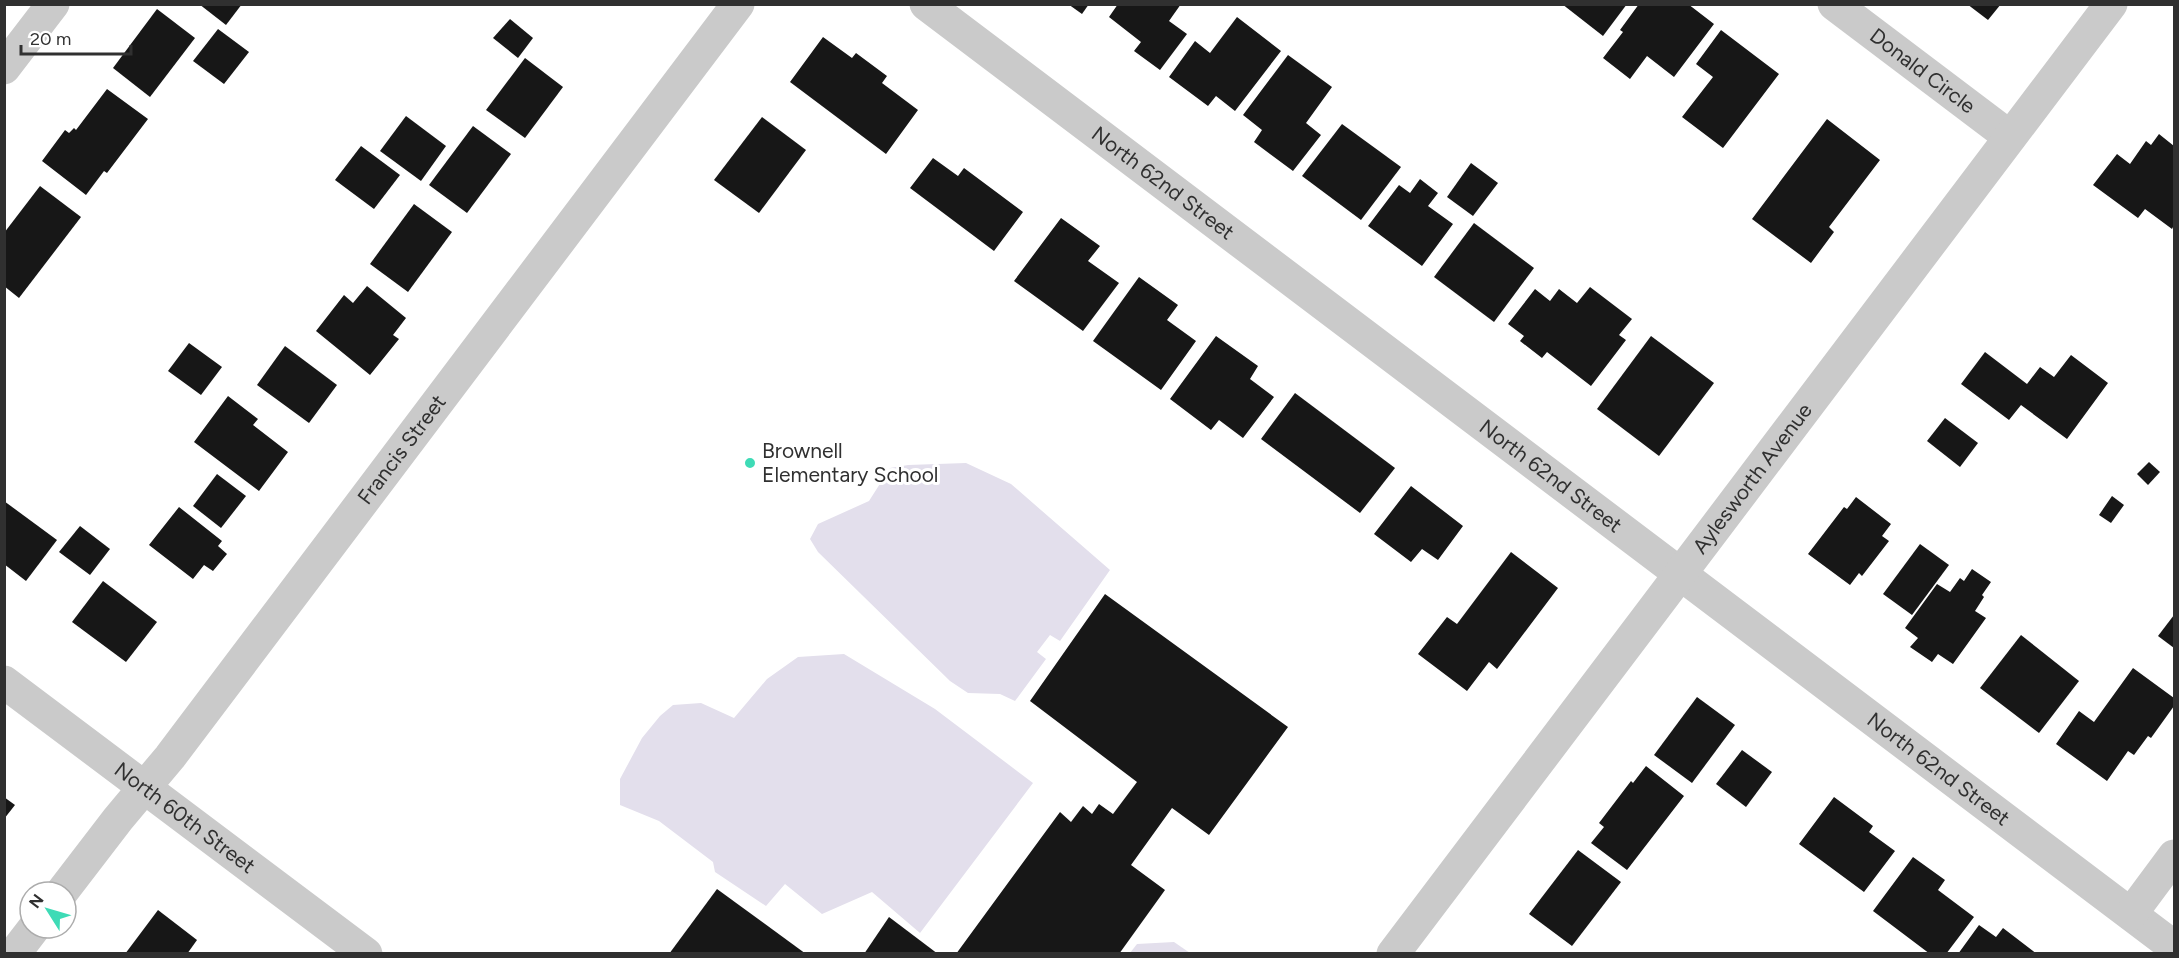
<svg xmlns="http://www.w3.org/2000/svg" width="2179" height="958" viewBox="0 0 2179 958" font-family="Figtree,sans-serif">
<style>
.green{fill:#e3dfec}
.building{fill:#171717}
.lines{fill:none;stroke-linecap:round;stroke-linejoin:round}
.street{stroke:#cacaca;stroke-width:33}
.poi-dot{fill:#3edbb6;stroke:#fff;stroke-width:2}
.labels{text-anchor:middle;stroke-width:6;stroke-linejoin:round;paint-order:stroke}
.street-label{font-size:21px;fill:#303030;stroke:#fff}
.poi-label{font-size:21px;fill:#303030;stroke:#fff;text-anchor:start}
</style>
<rect width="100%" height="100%" fill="#fff"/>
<!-- green -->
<g class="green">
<path d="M966,463L1011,484L1110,570L1060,641L1050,635L1037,652L1046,659L1015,701L1000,694L968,693L950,681L818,552L810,539L818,524L869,501L890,468L908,465Z"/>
<path d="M844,654L935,709L1033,783L920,933L872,892L822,914L785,884L766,906L715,872L713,862L659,821L620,805V779L642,738L660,716L673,705L701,703L734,718L767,679L798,657Z"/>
<path d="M1174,942L1190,953H1130L1137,944Z"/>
</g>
<!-- building -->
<g class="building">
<path d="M199,4H242L226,25Z"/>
<path d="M1068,4H1089L1082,14Z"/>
<path d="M1118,4H1181L1169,21L1187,34L1160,70L1134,51L1141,42L1109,17Z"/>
<path d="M1562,4H1627L1603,36Z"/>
<path d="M1639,4H1688L1714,24L1674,77L1647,56L1630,79L1603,58L1623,32L1620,30Z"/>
<path d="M1967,4H2001L1988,20Z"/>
<path d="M157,9L195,38L150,97L113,68Z"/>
<path d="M1237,17L1281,51L1235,111L1216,96L1208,106L1169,77L1195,41L1210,53Z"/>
<path d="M510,19L533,38L518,58L493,38Z"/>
<path d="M218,29L249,52L224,84L193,61Z"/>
<path d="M1721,30L1779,74L1723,148L1682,117L1713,77L1696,64Z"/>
<path d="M823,37L852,58L856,53L887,76L882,83L918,110L886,154L790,82Z"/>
<path d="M1288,55L1332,87L1306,123L1321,135L1293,171L1254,142L1262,130L1243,115Z"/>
<path d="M525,58L563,87L525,138L486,110Z"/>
<path d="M107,89L148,119L107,173L104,171L86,195L42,161L65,130L69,133L74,128L76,130Z"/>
<path d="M406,116L446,146L421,181L380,151Z"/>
<path d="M762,117L806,150L759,213L714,180Z"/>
<path d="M1827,119L1880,160L1829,227L1834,232L1811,263L1752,219Z"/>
<path d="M1342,124L1401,167L1361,220L1302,176Z"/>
<path d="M473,126L511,154L467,213L429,185Z"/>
<path d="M2159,134L2174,146V225L2172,229L2145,209L2138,218L2093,185L2117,154L2130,164L2146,141L2151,145Z"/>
<path d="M361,146L400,175L374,209L335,180Z"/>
<path d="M933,158L958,176L964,168L1023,212L994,251L910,188Z"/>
<path d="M1471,163L1498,183L1473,216L1447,197Z"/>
<path d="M1420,179L1438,193L1428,206L1453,224L1422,266L1368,226L1399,185L1410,193Z"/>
<path d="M40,186L81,217L19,298L4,286V233Z"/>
<path d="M414,204L452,232L408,292L370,264Z"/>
<path d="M1061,218L1100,246L1088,261L1119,283L1083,331L1014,281Z"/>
<path d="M1474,223L1534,268L1494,322L1434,277Z"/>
<path d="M1139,277L1178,305L1167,320L1196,341L1161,390L1093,341Z"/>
<path d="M367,286L406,318L393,335L399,339L370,375L316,331L344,295L353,303Z"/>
<path d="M1590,287L1632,319L1619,335L1626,340L1591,386L1547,352L1542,358L1520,341L1524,336L1508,324L1535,289L1550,301L1559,289L1577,303Z"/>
<path d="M1216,336L1258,366L1250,379L1274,397L1243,438L1219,420L1211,430L1170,399Z"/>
<path d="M1651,336L1714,383L1659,456L1597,409Z"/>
<path d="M189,343L222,367L201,395L168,371Z"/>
<path d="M285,346L337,385L309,423L257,385Z"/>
<path d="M1985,352L2027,384L2040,367L2054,377L2071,355L2108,383L2067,439L2021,405L2009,420L1961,384Z"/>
<path d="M1295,393L1395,468L1360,513L1261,439Z"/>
<path d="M228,396L258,419L253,425L288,452L259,491L194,442Z"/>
<path d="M1945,418L1978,443L1960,467L1927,441Z"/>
<path d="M2149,462L2160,472L2148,485L2137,474Z"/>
<path d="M217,474L246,496L221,528L193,506Z"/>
<path d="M1411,486L1463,526L1438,560L1422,549L1411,562L1374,534Z"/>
<path d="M2112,496L2124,505L2111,523L2099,515Z"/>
<path d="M1856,497L1891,524L1882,536L1889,541L1862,576L1859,573L1850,585L1808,554L1844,507L1847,509Z"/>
<path d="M4,501L57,540L26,581L4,564Z"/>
<path d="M179,507L222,541L218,546L227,554L213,571L204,565L193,579L149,545Z"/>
<path d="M80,526L110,549L90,575L59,552Z"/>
<path d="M1920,544L1949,565L1912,615L1883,594Z"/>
<path d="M1511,552L1558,588L1497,669L1489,662L1467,691L1418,654L1447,617L1457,624Z"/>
<path d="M1972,569L1991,582L1982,595L1984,597L1975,611L1986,618L1953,664L1938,654L1932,662L1910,647L1918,638L1905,628L1937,584L1950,592L1960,578L1964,581Z"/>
<path d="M103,581L157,622L126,662L72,622Z"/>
<path d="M1105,594L1288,727L1209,835L1172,808L1131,865L1165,890L1119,954H956L1060,812L1071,822L1083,806L1092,814L1099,804L1113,814L1137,782L1030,701Z"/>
<path d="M2174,615V648L2158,636Z"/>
<path d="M2021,635L2079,681L2039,733L1980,688Z"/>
<path d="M2133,668L2174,698V706L2151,738L2148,736L2134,755L2128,751L2107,781L2056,744L2079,711L2094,722Z"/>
<path d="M1697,697L1735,725L1692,783L1654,755Z"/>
<path d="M1742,750L1772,772L1746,807L1716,784Z"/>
<path d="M1646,766L1684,796L1627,870L1591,843L1604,827L1599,823L1631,781L1633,783Z"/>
<path d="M4,797L15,805L4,819Z"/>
<path d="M1834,797L1873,826L1869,832L1895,851L1864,892L1799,844Z"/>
<path d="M1578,850L1621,882L1572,946L1529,914Z"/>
<path d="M1913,857L1945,880L1938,890L1974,917L1946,954H1930L1873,911Z"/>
<path d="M717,889L806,954H669Z"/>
<path d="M158,910L197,940L187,954H125Z"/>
<path d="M889,917L938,954H864Z"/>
<path d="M1979,925L1996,937L2003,928L2037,954H1958Z"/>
</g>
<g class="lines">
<!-- street -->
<g class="street">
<path id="s1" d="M926,4L2174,947"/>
<path id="s2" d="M1834,4L2010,137"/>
<path d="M4,68L53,4"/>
<path id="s3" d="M4,682L366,954"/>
<path id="s4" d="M62,892L118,819L170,757L738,4"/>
<path d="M2131,914L2174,856"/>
<path d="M14,954L34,928"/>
<path id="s5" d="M1393,954L2111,4"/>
</g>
</g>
<!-- markers -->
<circle class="poi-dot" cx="750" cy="463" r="6"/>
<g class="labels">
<!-- street labels -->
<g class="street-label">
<text dy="7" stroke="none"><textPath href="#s2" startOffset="111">Donald Circle</textPath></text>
<text dy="7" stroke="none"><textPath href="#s1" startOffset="297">North 62nd Street</textPath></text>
<text dy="7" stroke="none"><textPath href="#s4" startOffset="558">Francis Street</textPath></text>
<text dy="7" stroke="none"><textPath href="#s1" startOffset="783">North 62nd Street</textPath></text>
<text dy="7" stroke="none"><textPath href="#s5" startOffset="596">Aylesworth Avenue</textPath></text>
<text dy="7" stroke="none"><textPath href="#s1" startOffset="1269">North 62nd Street</textPath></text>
<text dy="7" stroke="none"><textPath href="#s3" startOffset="226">North 60th Street</textPath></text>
</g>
<!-- poi labels -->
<g class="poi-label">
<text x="762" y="458">Brownell<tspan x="762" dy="24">Elementary School</tspan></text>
</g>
</g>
<!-- border -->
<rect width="2179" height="958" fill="none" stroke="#303030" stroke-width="12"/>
<!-- north arrow -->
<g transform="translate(48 910) rotate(307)"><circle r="28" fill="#ffffff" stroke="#acacac" stroke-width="1.5"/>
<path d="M0-4.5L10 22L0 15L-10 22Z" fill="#3edbb6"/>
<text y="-9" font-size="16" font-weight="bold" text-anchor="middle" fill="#303030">N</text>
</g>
<!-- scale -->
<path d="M21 45v9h110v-9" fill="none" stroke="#303030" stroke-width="3"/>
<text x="30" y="45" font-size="18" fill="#303030" stroke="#ffffff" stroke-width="4.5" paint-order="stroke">20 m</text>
</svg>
